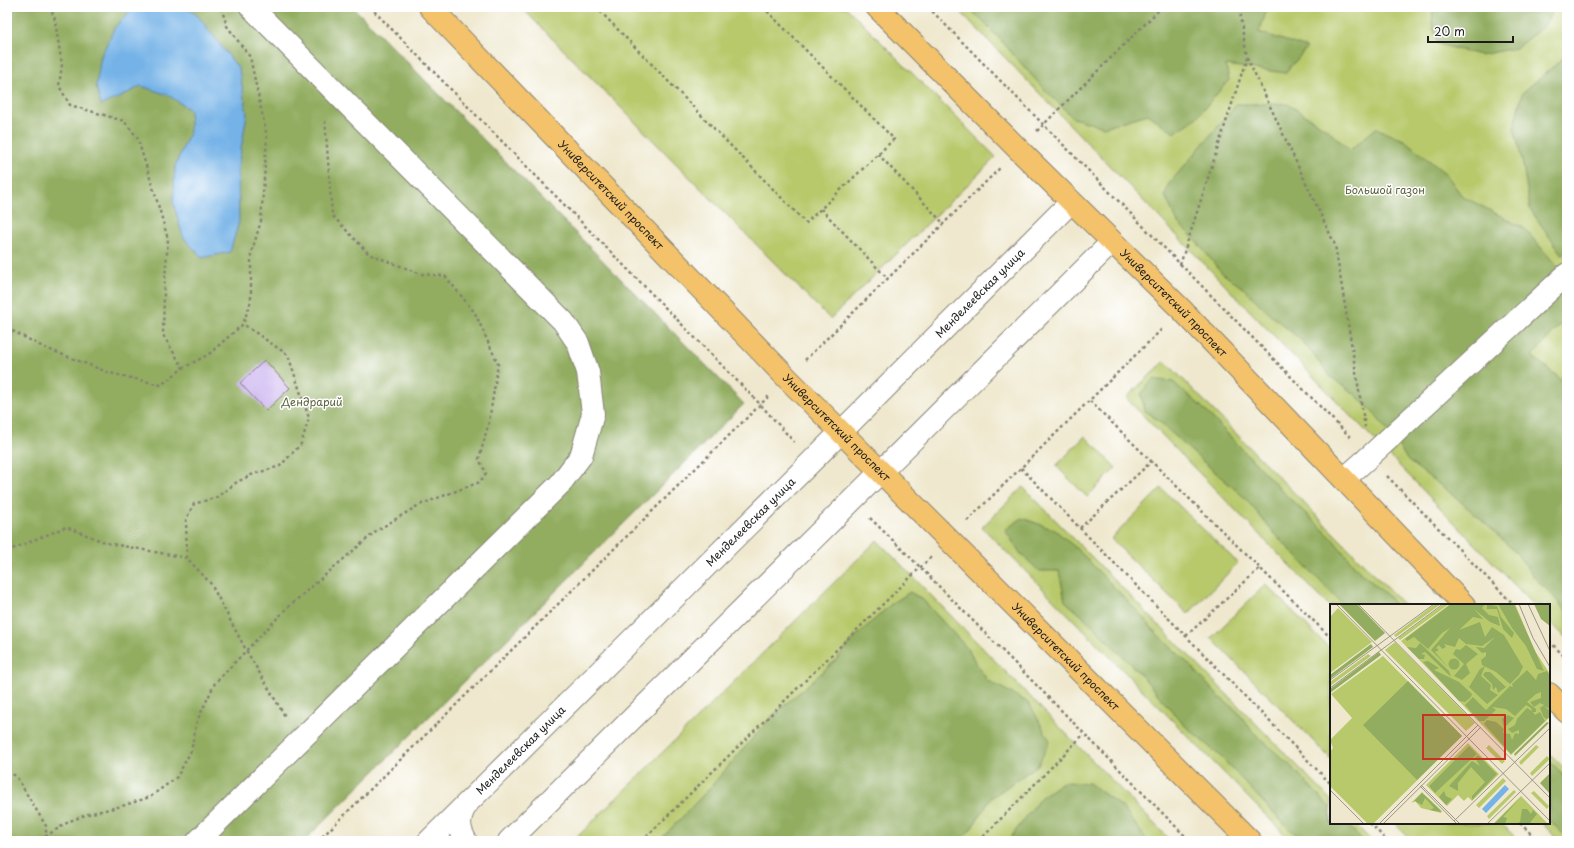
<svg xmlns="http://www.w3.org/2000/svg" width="1574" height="848" viewBox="0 0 1574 848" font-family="'Playpen Sans',sans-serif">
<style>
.green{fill:#b8c96c;stroke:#6a7244}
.forest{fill:#92ad60;stroke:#57643e}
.water{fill:#75b2e7;stroke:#486782}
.building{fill:#c5aaee}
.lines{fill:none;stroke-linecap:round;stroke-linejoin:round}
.minor-casing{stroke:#868275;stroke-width:24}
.major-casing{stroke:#868275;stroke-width:24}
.path{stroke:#868275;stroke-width:2.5;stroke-dasharray:3 3;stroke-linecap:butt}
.minor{stroke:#fff;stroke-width:22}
.major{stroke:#f3c26a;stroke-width:22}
.labels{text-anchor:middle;stroke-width:3;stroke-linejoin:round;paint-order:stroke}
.park-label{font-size:11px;fill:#5a613c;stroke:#fff}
.street-label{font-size:11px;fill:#1c1c1c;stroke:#fff}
.inset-road{fill:none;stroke:#9b9687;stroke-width:1}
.view{fill:#c8321e;fill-opacity:0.15;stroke:#c8321e;stroke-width:2}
.inset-edge{fill:none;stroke:#1c1c1c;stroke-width:2}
</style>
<rect width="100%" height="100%" fill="#fff"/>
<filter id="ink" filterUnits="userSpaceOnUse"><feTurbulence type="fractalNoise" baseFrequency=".025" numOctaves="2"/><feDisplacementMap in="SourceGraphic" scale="8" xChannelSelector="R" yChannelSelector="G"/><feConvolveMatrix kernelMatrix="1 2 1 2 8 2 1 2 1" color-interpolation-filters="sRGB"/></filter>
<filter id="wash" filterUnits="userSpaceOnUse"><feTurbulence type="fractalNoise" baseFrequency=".012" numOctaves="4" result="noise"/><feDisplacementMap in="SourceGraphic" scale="16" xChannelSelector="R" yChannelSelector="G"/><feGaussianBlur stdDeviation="0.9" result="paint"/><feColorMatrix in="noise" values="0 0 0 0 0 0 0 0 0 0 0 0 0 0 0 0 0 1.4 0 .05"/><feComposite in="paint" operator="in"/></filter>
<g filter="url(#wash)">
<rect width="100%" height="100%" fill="#efe8ce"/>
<!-- green -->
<g class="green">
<path d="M521,7H846L996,157L830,319Z"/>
<path d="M956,7H1567V639L1549,621V605H1534Z"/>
<path d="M1165,361L1404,605H1331V608L1126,398Z"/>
<path d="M1085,436L1116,468L1087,497L1056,466Z"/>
<path d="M1023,487L1331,800V823H1354L1372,841H1291L982,527Z"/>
<path d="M1161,488L1238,563L1188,614L1111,539Z"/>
<path d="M877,540L1171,841H573Z"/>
<path d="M1266,584L1331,650V759L1211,638Z"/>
<path d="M1549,753L1567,771V841H1559L1542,823H1549Z"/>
<path d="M1394,823H1501L1519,841H1412Z"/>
</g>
<!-- forest -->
<g class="forest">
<path d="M7,7H353L744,404L304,841H7Z"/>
<path d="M968,7H1268L1259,32L1307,48L1285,73L1226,65L1229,80L1195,119L1174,133L1148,114L1104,127L1073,118L1042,87L997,36Z"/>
<path d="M1433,7H1554L1545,25L1516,48L1480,55L1438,44L1432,24Z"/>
<path d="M1567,55V250L1562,255L1530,209L1523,165L1514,127L1522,93Z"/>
<path d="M1237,104H1288L1328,130L1350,150L1376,128L1404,140L1446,174L1462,196L1524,228L1562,272L1567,286V317L1532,356L1567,384V613L1554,597L1535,578L1517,554L1488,526L1452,494L1408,461L1395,440L1375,415L1356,395L1331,377L1302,341L1271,315L1243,288L1222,273L1197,242L1178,223L1165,196L1168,185Z"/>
<path d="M1153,379L1173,382L1201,406L1287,496L1330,536L1357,569L1388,596L1395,605H1343L1275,534L1245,498L1192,452L1158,420L1145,411L1141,394Z"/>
<path d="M1022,518L1055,530L1077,549L1142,616L1158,635L1192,667L1218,696L1238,712L1252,731L1293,768L1331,809V823H1345L1364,841H1303L1278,818L1221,757L1184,725L1142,676L1088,621L1065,601L1059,571H1039L1021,554L1005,530Z"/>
<path d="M910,592L923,600L966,647L987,680L1029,703L1050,741L1038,765L991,798L971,829L959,841H659L708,790L769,719L836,660L855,637L890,605Z"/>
<path d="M1549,760L1567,779V838L1549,820Z"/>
<path d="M1063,782L1089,783L1121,806L1148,841H1012L1011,837L1041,797Z"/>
</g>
<!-- water -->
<path class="water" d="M134,7H187L198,16L239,69L247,114L238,167L239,222L230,252L202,258L183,237L173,202L175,166L190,131V110L168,95L141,86L121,97L101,105L96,86L101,56L115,27Z"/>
<g id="blocks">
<!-- building -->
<path class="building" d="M265,360L290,388L266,411L240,383Z"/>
</g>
</g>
<g filter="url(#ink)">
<use href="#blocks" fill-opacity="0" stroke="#868275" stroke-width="1"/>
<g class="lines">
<!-- minor casing -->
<g class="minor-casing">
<g id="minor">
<path d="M1344,479L1369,457L1567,274"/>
<path d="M198,841L560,484L581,456L593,414L588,372L578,343L563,321L251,7"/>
<path id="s1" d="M429,841L812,461L1071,202"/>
<path d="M466,841C458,828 458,817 467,804"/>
<path d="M509,841L1112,242"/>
</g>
</g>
<!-- major casing -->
<g class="major-casing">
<g id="major">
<path id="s2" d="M430,7L787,378L1250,841"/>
<path id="s3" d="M877,7L1019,150L1182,310L1464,605"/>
<path d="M1549,694L1567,712"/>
</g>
</g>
<!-- path -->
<g class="path">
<path d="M48,7L54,15L62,65L59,86L70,105L124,121L137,137L155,194L168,239L164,291L163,335L183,368"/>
<path d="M370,7L760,404L794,442"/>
<path d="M596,7L806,223L894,139L763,7"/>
<path d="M928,7L1352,439"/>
<path d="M1247,57L1335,245L1365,427"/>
<path d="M1037,131L1162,7"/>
<path d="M878,154L944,224"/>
<path d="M821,209L888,279"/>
<path d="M1180,265L1247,57L1238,7"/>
<path d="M7,328L43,347L110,373L161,385L183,368L209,354L243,324L251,301V254L261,221L267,137L250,57L227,26L221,7"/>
<path d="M805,360L1001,167"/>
<path d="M1090,401L1331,638"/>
<path d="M1021,468L1331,784"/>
<path d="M1387,476L1514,605"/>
<path d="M870,518L920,567L1190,841"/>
<path d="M967,521L1163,328"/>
<path d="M1080,528L1152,461"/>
<path d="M7,551L66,527L107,543L187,558L211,584L246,650L286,718"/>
<path d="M187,558L186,519L194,504L217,497L237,482L251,475L280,466L301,444L309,418L288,355L243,324"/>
<path d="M1186,636L1260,568"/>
<path d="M1549,641L1567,659"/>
<path d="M7,772L16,776L46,826V841"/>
<path d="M1370,823L1387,841"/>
<path d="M1520,823L1538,841"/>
<path d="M41,841L46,836L70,821L88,814L122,806L150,797L177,777L191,751L197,721L215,683L287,608L376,531L419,505L480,482L486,473L479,459L489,422L498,364L475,313L445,276L421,274L369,254L332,215L325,119"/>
<path d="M318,841L769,396"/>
<path d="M642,841L931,557"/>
<path d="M979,841L1084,734"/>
</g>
<!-- minor -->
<use href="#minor" class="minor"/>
<!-- major -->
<use href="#major" class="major"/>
</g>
</g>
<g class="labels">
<!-- park labels -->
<g class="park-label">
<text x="1385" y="194">Большой газон</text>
<text x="312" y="406">Дендрарий</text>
</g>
<!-- street labels -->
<g class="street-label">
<text dy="4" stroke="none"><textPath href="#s2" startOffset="261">Университетский проспект</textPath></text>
<text dy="4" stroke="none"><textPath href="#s1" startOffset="777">Менделеевская улица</textPath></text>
<text dy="4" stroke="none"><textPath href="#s3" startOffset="419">Университетский проспект</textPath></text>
<text dy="4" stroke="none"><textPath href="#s2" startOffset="585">Университетский проспект</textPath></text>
<text dy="4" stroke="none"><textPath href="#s1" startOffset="453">Менделеевская улица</textPath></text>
<text dy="4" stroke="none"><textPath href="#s2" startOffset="909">Университетский проспект</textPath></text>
<text dy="4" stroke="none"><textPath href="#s1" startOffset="129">Менделеевская улица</textPath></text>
</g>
</g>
<!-- overview -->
<g transform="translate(1330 604)">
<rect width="220" height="220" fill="#efe8ce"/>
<path d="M105,0H111L66,33L64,31ZM114,0H119L70,36L68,34ZM120,0H185L205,47L220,70V113L181,151L71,37ZM8,4L42,38L0,69V13ZM65,38L145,119L136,127L55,46ZM38,50L41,52L0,82V78ZM53,52L132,132L43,220H38L0,182V148L3,144L0,136L22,114L1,90ZM138,139L169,170L142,197L138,193L134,197L128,191L117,202L96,181ZM159,141L175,157L172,160L156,144ZM206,141L209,143L191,161L189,158ZM217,152L220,155L202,172L200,169ZM173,174L176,177L149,204L146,201ZM184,186L186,188L159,215L157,212ZM204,187L219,202L217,205L201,189ZM92,188L112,207L111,209L91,204L85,197L81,199ZM191,192L218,220H163Z" fill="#b8c96c"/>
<path d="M9,0H27L55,29L45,37ZM121,0H155L152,4L159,11L168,13L170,22L160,18L144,5L153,15L143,13L129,26L150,18L155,33L162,23L174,31L193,63L189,71L180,80L166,68L152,61L151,56L156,52V48L152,49L146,43L154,44L165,33L152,42L136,40L129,34L125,43L114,40L116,43L112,45L109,41L106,44L109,46L105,48L119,64L101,46L120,24L112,29L98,45L84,33L77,37L75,35ZM157,0L167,2L171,13L184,29L182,34L173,25L167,5H157ZM168,0H184L214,67L207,65L196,42L182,24ZM204,0H220V22L211,15ZM90,39L119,67L121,73L95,48L91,50L95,51L94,55H89L77,43L86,44ZM41,40L43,43L0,75V71ZM136,41L148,50L136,60L140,69L132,76L124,72L134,60L123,50L126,45L130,46ZM49,48L51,51L0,89V85ZM118.5 60a5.5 5.5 0 1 1 11 0a5.5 5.5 0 1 1-11 0ZM98,57L109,64L104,66L129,78L142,90L141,93L135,98L129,97L93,58ZM155,62L151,72L161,81L160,86L168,91L157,100L139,83L150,65ZM197,66L206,76L208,70L217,67L220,72V105L214,102L220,107V113L216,115L213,112L210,104L214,101L210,99L204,103L200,98L211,94V88L206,90L197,98L206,105V108H203L205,111L210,108L215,117L181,150L154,120L157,116L166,118L174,125L173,129L180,130L182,136L185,129L189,130V126L182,129L178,125L185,121L187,115L197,104L202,107L201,104L196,101L185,112L176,105L162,103L166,106L154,117H149L135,101L143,93L156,106L180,82L183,83L182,80ZM155,68H160L176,83L168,89L166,83L163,86L162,80L153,71ZM78,77L132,132L87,176L33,121ZM178,111L184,114L174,124L172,115ZM217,118L219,119L185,152L184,150ZM139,142L147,150L105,189L99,182ZM148,151L167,170L142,196V192L155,178L141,163L128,179V187L119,182L142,157L150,162L145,154ZM220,169V190L210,179ZM114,187L116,192L122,195L116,201L109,193ZM92,189L110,206L111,208L100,206L104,204L95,194L92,201L85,197L82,199ZM191,193L173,213L177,214L175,220H164ZM192,205H197L201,210L203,206L207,210L199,220H184L190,218Z" fill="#92ad60"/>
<path d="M175,181L179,185L156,209L152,205Z" fill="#75b2e7"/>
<path class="inset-road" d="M6,0L220,217M28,0L220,194M189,0L203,34L220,63M198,0L220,47M0,76L104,0M0,84L113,0M91,181L130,220M90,182L127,220M0,186L34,220M124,217L220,124M49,220L148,121M53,220L151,123M157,220L220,159"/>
<path class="view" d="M93,111H175V155H93Z"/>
<rect width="220" height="220" class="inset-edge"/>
</g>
<!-- margin -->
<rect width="1574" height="848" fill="none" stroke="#fff" stroke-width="24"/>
<!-- scale -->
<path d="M1428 36v6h85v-6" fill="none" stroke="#1c1c1c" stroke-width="2"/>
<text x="1434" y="36" font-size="12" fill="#1c1c1c" stroke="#ffffff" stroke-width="3" paint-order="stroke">20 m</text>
</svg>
